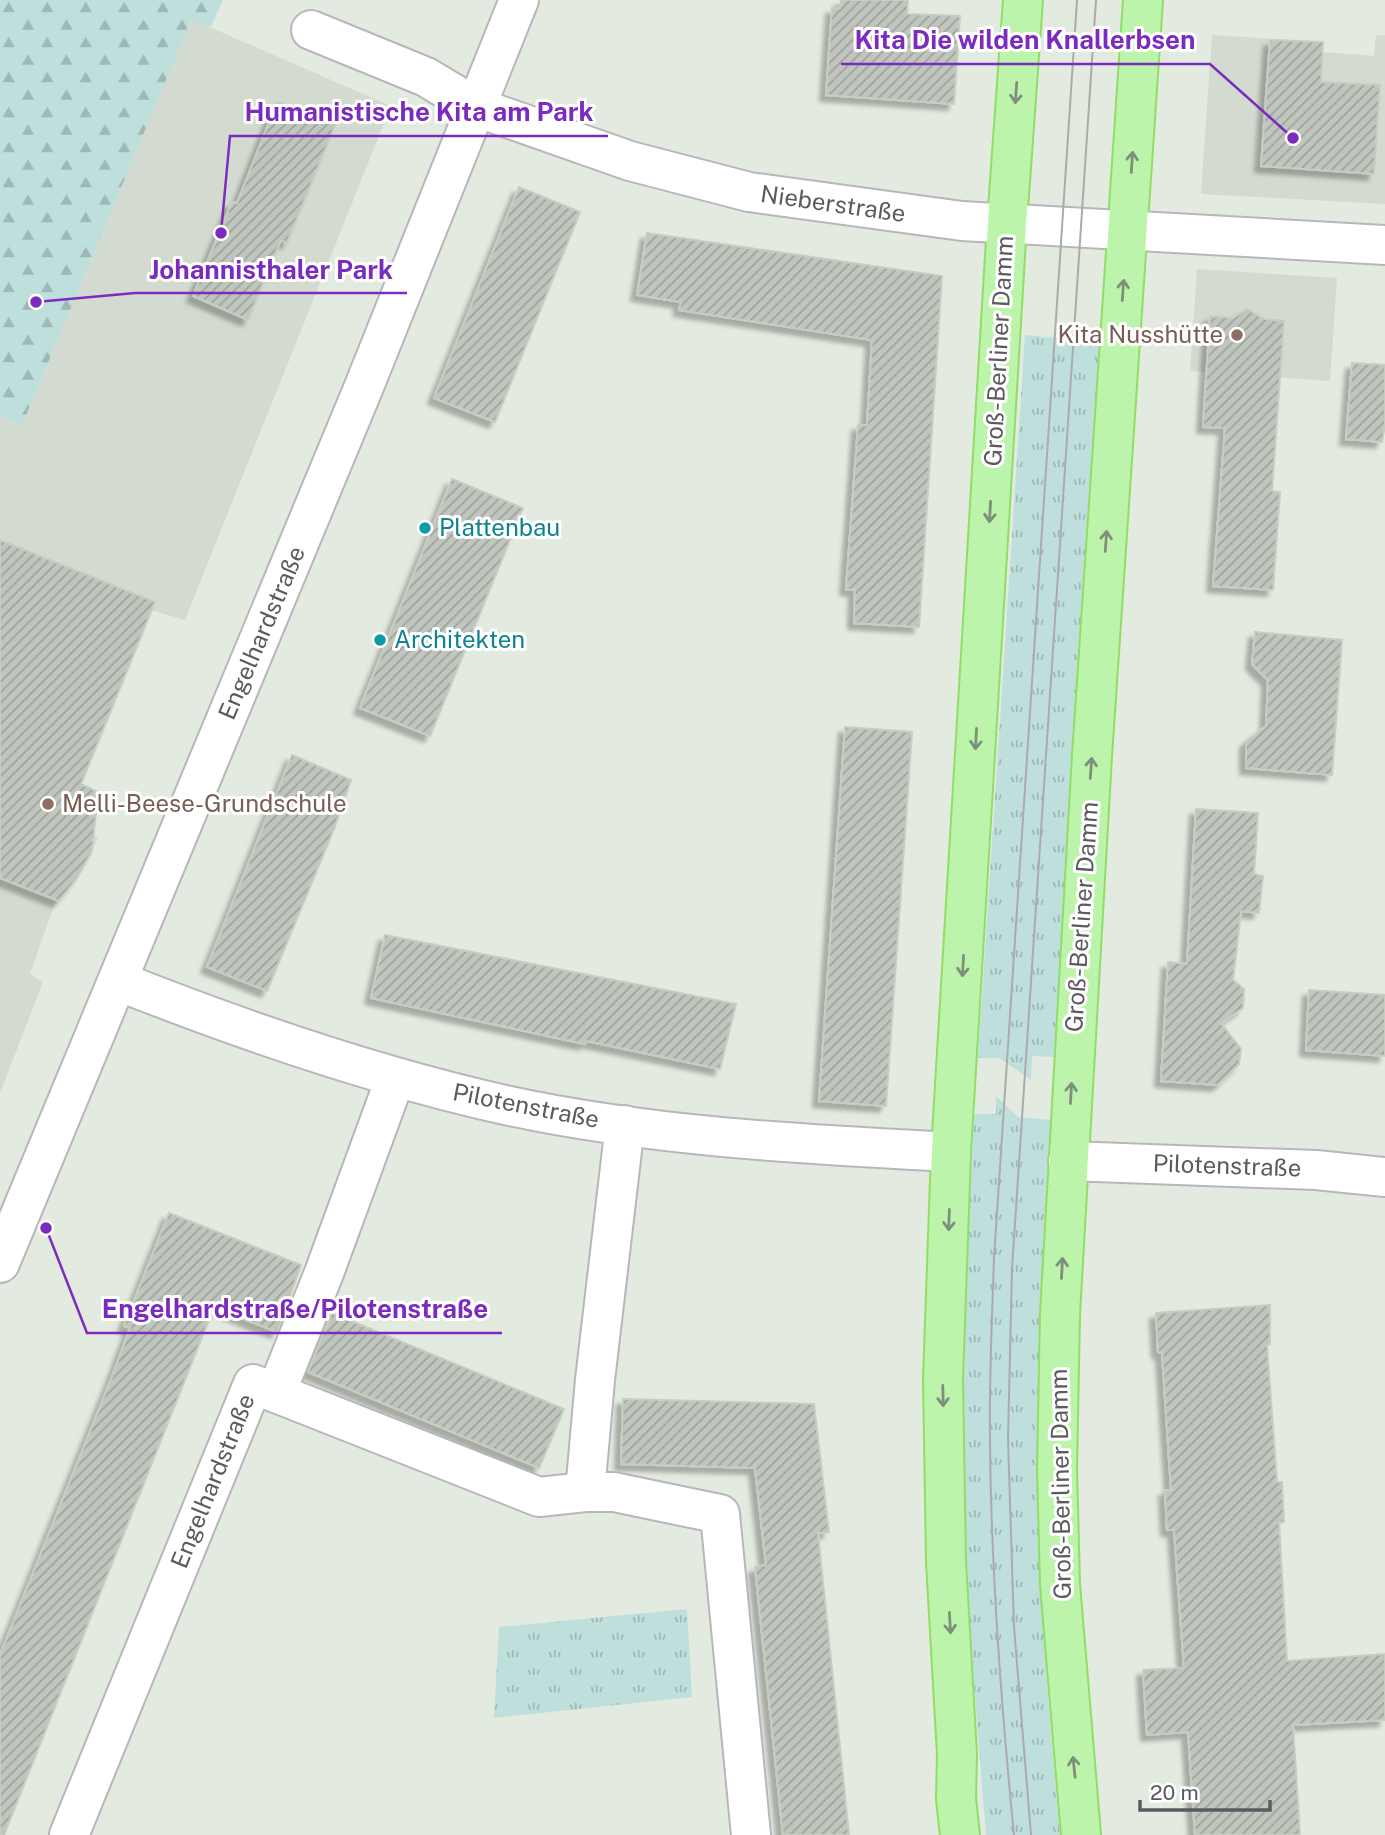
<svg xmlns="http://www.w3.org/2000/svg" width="1385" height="1835" viewBox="0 0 1385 1835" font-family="'Public Sans',sans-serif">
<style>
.education{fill:#d3dacf}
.grass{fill:url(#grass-tufts)}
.forest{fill:url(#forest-firs)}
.building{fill:url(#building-hatch);stroke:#c5cec0;stroke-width:2;filter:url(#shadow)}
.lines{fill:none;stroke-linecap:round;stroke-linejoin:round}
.minor-casing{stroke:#b9b6bb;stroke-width:42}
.major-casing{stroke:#90de66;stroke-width:42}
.minor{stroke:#fff;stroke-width:38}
.major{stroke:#bdf4ac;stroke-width:38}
.tram{stroke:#acabac;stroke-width:2}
.oneway{stroke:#7e8f7a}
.education-dot{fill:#8d6e63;stroke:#fff;stroke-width:2.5}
.culture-dot{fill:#0f9aa8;stroke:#fff;stroke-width:2.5}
.labels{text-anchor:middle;stroke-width:6;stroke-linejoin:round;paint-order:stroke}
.street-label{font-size:24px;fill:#5c595f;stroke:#fff}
.education-label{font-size:24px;fill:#785e54;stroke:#fff;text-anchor:end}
.culture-label{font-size:24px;fill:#0d838f;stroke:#fff;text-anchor:start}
.leader{fill:none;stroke:#7b2cbf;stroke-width:2.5}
.callout-dot{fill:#7b2cbf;stroke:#fff;stroke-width:2.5}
.callout-label{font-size:26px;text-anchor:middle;font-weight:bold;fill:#7b2cbf;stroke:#fff;stroke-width:6;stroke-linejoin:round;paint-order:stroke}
</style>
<defs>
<pattern id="grass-tufts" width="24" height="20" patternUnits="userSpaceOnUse" patternTransform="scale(1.75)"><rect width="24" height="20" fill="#bfdfdc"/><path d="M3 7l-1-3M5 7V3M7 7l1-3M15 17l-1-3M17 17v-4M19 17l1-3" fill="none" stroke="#9eb8b6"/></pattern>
<pattern id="forest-firs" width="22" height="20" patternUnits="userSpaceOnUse" patternTransform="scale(1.75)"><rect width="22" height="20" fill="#bfdfdc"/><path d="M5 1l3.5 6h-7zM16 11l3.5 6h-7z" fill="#9eb8b6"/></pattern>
<pattern id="building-hatch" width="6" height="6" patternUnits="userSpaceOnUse" patternTransform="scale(1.75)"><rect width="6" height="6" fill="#c0c5bd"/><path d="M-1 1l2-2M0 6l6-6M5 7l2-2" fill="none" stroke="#9fa39d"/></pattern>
<filter id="shadow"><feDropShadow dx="-6" dy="6" stdDeviation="2" flood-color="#0004"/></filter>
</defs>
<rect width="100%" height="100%" fill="#e3eae0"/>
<!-- education -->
<g class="education">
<path d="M191,19L391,106L185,620L151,610L81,784L98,792L96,816L89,834L98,838L77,878L56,900L30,974L43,982L0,1093V416L22,425Z"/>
<path d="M1212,35L1323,42V52L1374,56L1376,35H1385V204L1201,194Z"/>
<path d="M1197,269L1337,278L1330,381L1190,371Z"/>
</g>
<!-- grass -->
<g class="grass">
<path d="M1025,335L1101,342L1055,1057L1032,1056L1031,1080L999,1058H978Z"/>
<path d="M996,1096L1018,1117L1051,1120C1042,1257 1034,1396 1039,1534C1042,1634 1051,1735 1060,1835H986C976,1710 965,1584 963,1459C962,1344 969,1228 974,1114H996Z"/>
<path d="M687,1609L692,1697L494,1718L499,1627Z"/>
</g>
<!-- forest -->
<path class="forest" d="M0,0H223L211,27L191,20L22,425L0,416Z"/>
<!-- building -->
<g class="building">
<path d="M841,0H908L907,14L960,16L954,104L826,95L832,8H840Z"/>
<path d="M1270,40L1323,42L1321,82L1380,85L1374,174L1261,166Z"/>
<path d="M277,102L335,125L287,243L281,240L248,320L193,296L232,202L237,203Z"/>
<path d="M519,187L580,212L495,422L434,398Z"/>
<path d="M647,233L942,276L919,627L854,623L855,590L846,589L858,425H867L872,340L679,310L681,302L637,295Z"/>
<path d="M1247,309L1264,319L1284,321L1272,491L1280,492L1273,590L1213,586L1225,428L1203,427L1210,316L1233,318Z"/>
<path d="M1352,363L1385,365V425L1382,442L1346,439Z"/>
<path d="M452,479L523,508L430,736L360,708Z"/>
<path d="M0,540L155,602L81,784L98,792L92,851L77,878L59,901L0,878Z"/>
<path d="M1255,632L1342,640L1332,775L1246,768V742L1266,726L1268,680L1252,664Z"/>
<path d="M845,727L912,732L886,1106L819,1101Z"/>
<path d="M292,755L351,780L334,829L267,991L207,967Z"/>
<path d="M1196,809L1258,813L1254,874L1263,876L1259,913L1241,911L1233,980L1244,989L1243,1008L1221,1023L1241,1049L1239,1064L1218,1085L1161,1081L1168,962L1187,964Z"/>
<path d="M385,935L736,1004L720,1069L586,1041L585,1044L371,998Z"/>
<path d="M1309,990L1385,995V1056L1306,1050Z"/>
<path d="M169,1213L301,1265L277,1332L214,1307L4,1835H0V1655L112,1377L130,1328L124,1326Z"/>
<path d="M1270,1305V1344L1267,1345L1277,1482H1282L1284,1522L1279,1523L1287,1661L1385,1654V1720L1293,1725L1300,1835H1195L1188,1732L1147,1735L1143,1670L1184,1668L1174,1530H1167L1165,1490H1171L1162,1353L1158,1352L1156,1313Z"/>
<path d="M332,1313L564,1409L539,1468L308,1372Z"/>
<path d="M623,1399L814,1404L829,1532L818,1533L849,1835H783L755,1567L766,1565L755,1468L621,1464Z"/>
</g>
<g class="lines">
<!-- minor casing -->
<g class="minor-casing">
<g id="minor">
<path d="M311,30L426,77L476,107L630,161L749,192L962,221L1385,245"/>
<path d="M118,981C244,1031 372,1075 505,1105C652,1137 802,1144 951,1152"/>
<path d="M625,1125L595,1380L585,1492H614L720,1514L751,1835"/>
<path d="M1068,1161L1316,1170L1385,1177"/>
<path d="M0,1263L363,389L519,0"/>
<path d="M276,1393L539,1497L585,1492"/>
<path d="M69,1835L253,1384L276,1393L324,1273L395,1079"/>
</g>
</g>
<!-- major casing -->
<g class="major-casing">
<g id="major">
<path d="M960,1835L956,1799L957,1754L946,1562L943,1379L951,1152L1007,223L1023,0"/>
<path d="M1081,1835L1060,1584L1057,1469L1060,1314L1092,756L1143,0"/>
</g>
</g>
<!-- minor -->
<use href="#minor" class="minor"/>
<!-- major -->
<use href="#major" class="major"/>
<!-- tram -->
<g class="tram">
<path d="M1014,1835C1001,1704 991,1572 990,1440C989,1380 992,1319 994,1258L1077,0"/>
<path d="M1031,1835L1014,1627L1008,1439L1012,1269L1096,0"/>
</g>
</g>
<!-- one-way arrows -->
<defs><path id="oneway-shaft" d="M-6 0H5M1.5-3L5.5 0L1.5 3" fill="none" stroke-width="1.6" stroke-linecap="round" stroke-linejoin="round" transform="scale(1.75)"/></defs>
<g class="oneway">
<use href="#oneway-shaft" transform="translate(1016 93) rotate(94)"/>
<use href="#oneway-shaft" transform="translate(1132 162) rotate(-86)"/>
<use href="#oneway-shaft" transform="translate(1123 290) rotate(-86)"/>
<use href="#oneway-shaft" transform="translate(990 512) rotate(93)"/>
<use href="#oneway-shaft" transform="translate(1106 541) rotate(-86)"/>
<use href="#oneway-shaft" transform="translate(976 739) rotate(93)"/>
<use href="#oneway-shaft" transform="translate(1091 768) rotate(-86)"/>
<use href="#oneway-shaft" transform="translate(963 966) rotate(93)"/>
<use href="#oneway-shaft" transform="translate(1071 1093) rotate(-87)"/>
<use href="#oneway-shaft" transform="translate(949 1220) rotate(92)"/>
<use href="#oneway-shaft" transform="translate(1062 1268) rotate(-87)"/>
<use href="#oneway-shaft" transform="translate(943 1396) rotate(89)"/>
<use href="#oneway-shaft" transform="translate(950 1623) rotate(87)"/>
<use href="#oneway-shaft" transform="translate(1074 1767) rotate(-96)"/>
</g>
<!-- markers -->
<g class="education-dot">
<circle cx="1237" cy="335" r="7"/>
<circle cx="48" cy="804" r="7"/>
</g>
<g class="culture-dot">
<circle cx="425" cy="528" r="7"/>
<circle cx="380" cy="640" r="7"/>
</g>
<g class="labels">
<!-- street labels -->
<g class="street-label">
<text transform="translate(833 204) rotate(8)" y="8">Nieberstraße</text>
<text transform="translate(999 351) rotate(-87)" y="8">Groß-Berliner Damm</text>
<text transform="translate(262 633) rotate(-67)" y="8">Engelhardstraße</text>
<text transform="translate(1082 917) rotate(-86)" y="8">Groß-Berliner Damm</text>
<text transform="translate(526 1106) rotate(11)" y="8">Pilotenstraße</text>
<text transform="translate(1227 1166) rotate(2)" y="8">Pilotenstraße</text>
<text transform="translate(213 1481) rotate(-68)" y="8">Engelhardstraße</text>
<text transform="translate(1061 1484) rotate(-91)" y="8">Groß-Berliner Damm</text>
</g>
<!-- education labels -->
<g class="education-label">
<text x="1223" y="343">Kita Nusshütte</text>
<text x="62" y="812" text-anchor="start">Melli-Beese-Grundschule</text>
</g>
<!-- culture labels -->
<g class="culture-label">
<text x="439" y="536">Plattenbau</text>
<text x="394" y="648">Architekten</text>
</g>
</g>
<!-- callouts -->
<path class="leader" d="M1293 138L1210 64H841M221 233L230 136H608M36 302L135 293H407M46 1228L87 1333H502"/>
<g class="callout-dot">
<circle cx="1293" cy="138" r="7"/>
<circle cx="221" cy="233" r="7"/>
<circle cx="36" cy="302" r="7"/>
<circle cx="46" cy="1228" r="7"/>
</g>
<g class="callout-label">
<text x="1025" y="49">Kita Die wilden Knallerbsen</text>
<text x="419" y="121">Humanistische Kita am Park</text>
<text x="271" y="279">Johannisthaler Park</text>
<text x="295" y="1318">Engelhardstraße/Pilotenstraße</text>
</g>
<!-- scale -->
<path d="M1140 1800v10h130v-10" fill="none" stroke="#5c595f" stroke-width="3.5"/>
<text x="1150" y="1800" font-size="21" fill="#5c595f" stroke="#ffffff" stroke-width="5" paint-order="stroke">20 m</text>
</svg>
